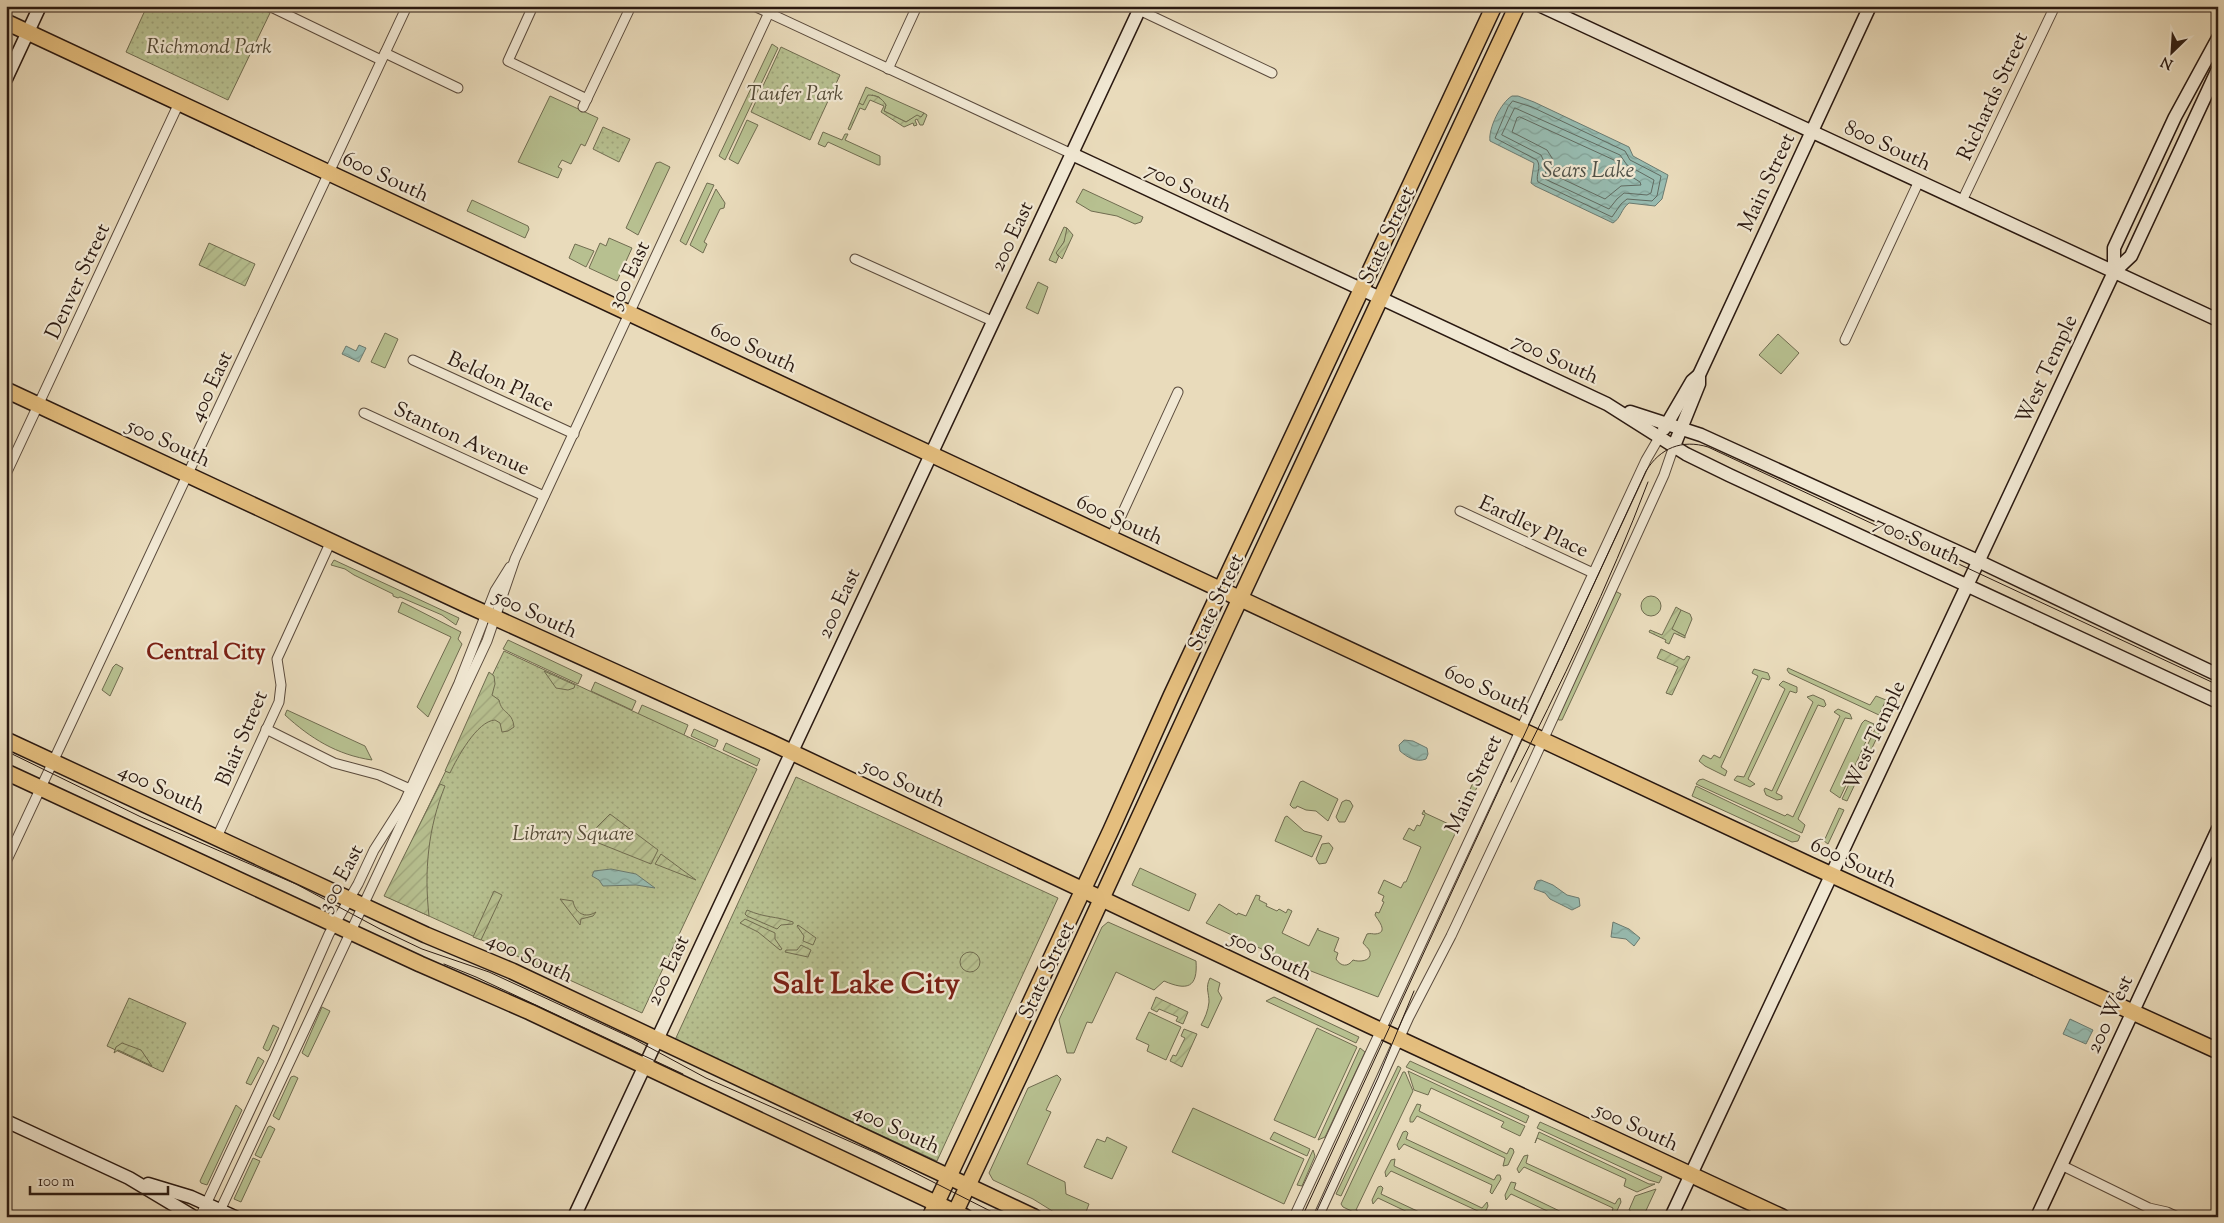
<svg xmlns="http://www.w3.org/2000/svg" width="2224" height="1223" viewBox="0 0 2224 1223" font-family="'Sorts Mill Goudy',serif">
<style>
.grass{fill:#b7c090;stroke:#706c50}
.park{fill:url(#park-dots);stroke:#706c50}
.garden{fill:url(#garden-furrows);stroke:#706c50}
.water{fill:url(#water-waves);stroke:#6b7a70}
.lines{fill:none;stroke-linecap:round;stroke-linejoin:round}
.shore{stroke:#606a60;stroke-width:1}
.street-casing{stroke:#5a4a3c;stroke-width:11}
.secondary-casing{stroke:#2a1911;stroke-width:15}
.primary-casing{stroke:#2a1911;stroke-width:18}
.street{stroke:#f1e8d3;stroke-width:9}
.secondary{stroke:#f1e8d3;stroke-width:12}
.primary{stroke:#e4be7e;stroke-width:15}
.tram{stroke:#2a1911;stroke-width:1}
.labels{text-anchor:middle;stroke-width:4.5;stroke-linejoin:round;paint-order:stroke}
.park-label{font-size:21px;font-style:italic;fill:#544b37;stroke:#f1e8d3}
.street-label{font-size:21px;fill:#2a1911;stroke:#f1e8d3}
.water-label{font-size:22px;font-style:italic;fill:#505249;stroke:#f1e8d3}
.neighbourhood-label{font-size:22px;font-weight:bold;fill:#7a1f14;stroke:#f1e8d3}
.town-label{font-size:31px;font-weight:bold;fill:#7a1f14;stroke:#f1e8d3}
</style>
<defs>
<pattern id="park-dots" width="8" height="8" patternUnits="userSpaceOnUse" patternTransform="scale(1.25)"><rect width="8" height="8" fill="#b7c090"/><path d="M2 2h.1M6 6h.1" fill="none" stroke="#9ea47b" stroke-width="1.8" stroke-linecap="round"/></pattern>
<pattern id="garden-furrows" width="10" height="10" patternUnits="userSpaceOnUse" patternTransform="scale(1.25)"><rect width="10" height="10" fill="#b7c090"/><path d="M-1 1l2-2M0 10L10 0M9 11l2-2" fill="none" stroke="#9ea47b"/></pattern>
<pattern id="water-waves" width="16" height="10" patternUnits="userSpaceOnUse" patternTransform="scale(1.25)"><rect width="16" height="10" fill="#97bbb0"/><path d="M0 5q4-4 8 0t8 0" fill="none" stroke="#82a096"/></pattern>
</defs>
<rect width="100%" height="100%" fill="#e9dbbb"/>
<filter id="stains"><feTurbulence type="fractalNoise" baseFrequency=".004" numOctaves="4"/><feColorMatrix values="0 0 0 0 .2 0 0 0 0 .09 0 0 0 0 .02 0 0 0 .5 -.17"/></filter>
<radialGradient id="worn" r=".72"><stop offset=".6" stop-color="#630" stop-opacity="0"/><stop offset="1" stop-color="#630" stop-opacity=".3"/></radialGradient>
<!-- grass -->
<g class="grass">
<path d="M772,44L778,48L725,160L719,156Z"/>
<path d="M866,87L924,113L921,118L917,116L906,122L884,111L886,105L879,97L872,95L863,106L859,103Z"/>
<path d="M550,96L598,118L585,146L581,144L571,164L562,160L558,167L562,169L558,178L518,162Z"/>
<path d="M747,120L758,125L738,164L729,159Z"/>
<path d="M823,132L842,140L845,134H848L845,140L880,156V165H878L828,142L825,147L818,144Z"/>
<path d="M660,162L670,167L638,235L626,228L656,163Z"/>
<path d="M707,183L714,185L686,245L680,241Z"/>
<path d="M716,189L725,203L724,208L720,209L704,242L707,244L703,253L690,245Z"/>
<path d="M1083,189L1143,217L1141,222L1135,224L1117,216L1091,211L1076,202Z"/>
<path d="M472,200L528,226L529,229L525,238L467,211Z"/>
<path d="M1064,227L1067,228L1066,238L1057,255L1059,256L1056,263L1049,260Z"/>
<path d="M609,238L632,248L617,281L589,268L600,243L606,246Z"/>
<path d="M575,244L594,251L586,267L569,258Z"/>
<path d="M1038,282L1048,287L1038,314L1026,308Z"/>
<path d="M385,333L398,339L385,368L371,362Z"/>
<path d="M1778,334L1799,353L1781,374L1759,355Z"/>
<path d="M334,560L459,618L456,625L442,615L400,597L398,598L393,596V594L354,575L345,569L331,565Z"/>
<path d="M1615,591L1621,594L1562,720H1559L1556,718Z"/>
<circle cx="1651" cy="606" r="10"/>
<path d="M402,602L461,632L458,639L462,644L428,717L417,707L451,637L398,612Z"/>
<path d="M1681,610L1690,614L1692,619L1685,636L1671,629Z"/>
<path d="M508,640L582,675L578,684L503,649Z"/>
<path d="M116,664L123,668L110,696L102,690L113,667Z"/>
<path d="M1788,668L1870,705L1876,696L1886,700L1879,715L1789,673L1787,670Z"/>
<path d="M1754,669L1768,673L1770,678L1769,680L1762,678L1721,767L1727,771L1725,776L1705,766L1699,761L1703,755L1711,759L1714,755L1720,758L1758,676L1752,673Z"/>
<path d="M1783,681L1797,687V692L1796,693L1790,691L1748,779L1755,784L1750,787L1734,780L1737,776L1744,777L1785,689L1779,685Z"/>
<path d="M595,682L636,701L632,710L591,691Z"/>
<path d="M1813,695L1824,700L1826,705L1824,707L1818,705L1776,793L1782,796V799L1777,800L1766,795L1764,790L1765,788L1772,791L1813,702L1807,697Z"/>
<path d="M642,705L688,725L681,742L635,721Z"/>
<path d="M1838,709L1850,714L1852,719L1845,718L1798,819L1805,825L1802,833L1696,784L1699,780L1703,779L1785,816L1787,814L1793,817L1840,716L1834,712Z"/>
<path d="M287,710L365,746L372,760C337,755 310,738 285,715Z"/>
<path d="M1865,720L1874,724L1840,798L1830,791L1862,723Z"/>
<path d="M1877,725L1881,729L1847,801L1842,799Z"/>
<path d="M694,729L718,740L715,747L691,736Z"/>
<path d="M726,743L760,759L757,766L723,750Z"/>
<path d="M1491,744L1496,747L1378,997L1298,966L1206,923L1219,904L1237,915L1238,913L1246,916L1256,895L1260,896L1259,900L1267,904L1266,906L1277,911L1279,909L1286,913L1288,909L1292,911L1282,933L1309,946L1318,928V930L1339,938L1334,951L1338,953L1336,959C1341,967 1348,967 1353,960C1358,962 1372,962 1370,952C1369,948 1364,945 1363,943L1367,934C1370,933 1373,934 1375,934C1390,933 1377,919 1375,915L1376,912L1379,913L1384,902L1382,901L1384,896L1378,893L1384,880L1401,888L1404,882H1406L1421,847L1403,839L1409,828L1414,831L1417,825L1420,826L1425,815L1422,814L1424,810L1425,813L1453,826Z"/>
<path d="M1303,781L1338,799L1328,821L1316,811L1306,810L1297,806L1296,808H1293L1290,805L1300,782Z"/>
<path d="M1696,786L1800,836L1798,841L1792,842L1692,796Z"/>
<path d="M1346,800L1350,801L1353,806L1345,822H1339L1336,817L1342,802Z"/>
<path d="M1839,808L1844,810L1828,844L1824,841Z"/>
<path d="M1287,816L1304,831L1322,836L1312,857L1275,841L1285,817Z"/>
<path d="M1329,843L1333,848L1326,863L1319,864L1316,859L1322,844Z"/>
<path d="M1140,868L1196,894L1189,911L1132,885Z"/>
<path d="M1108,922L1196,961C1198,988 1187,991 1164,981L1154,990L1116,972L1092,1023L1087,1022L1074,1053H1067L1059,1020L1102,927Z"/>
<path d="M1210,978L1220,983L1218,991L1222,998L1208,1028L1201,1025C1205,1018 1208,1011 1209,1002C1209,992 1205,988 1210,978Z"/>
<path d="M1274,997L1359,1037L1356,1043L1266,1001Z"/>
<path d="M322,1007L330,1011L308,1057L302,1053Z"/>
<path d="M1149,1012L1181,1027L1166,1060L1147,1051L1149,1045L1136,1039Z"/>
<path d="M273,1025L279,1028L269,1050L267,1051L263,1048Z"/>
<path d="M1317,1028L1357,1047L1315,1138L1274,1120Z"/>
<path d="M1360,1048L1365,1052L1325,1137L1318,1140Z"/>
<path d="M258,1057L264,1061L251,1085L246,1083Z"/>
<path d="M1410,1061L1529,1116L1526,1123L1406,1067Z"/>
<path d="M1398,1066L1401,1068L1341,1196L1336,1194Z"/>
<path d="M1408,1071L1525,1126L1520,1136L1501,1127L1504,1122L1431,1088L1428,1095L1414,1090Z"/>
<path d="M1403,1072H1405L1413,1091L1356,1210L1361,1213L1362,1216L1343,1207L1341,1204Z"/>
<path d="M1057,1075L1061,1079L1046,1110L1051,1112L1027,1164L1065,1182L1066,1194L1089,1204L1084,1217H1062L1033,1199L993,1180L989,1173L1028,1088Z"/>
<path d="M294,1076L298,1078L279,1120L273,1116L291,1077Z"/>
<path d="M1417,1104L1421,1105L1419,1111L1507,1154L1510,1148L1513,1149L1514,1152L1508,1165L1503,1166L1505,1158L1417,1116L1413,1122H1410V1118Z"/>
<path d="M236,1105L242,1110L207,1185L201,1183L200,1181Z"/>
<path d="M1193,1108L1304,1159L1284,1204L1172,1152Z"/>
<path d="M1540,1122L1662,1177L1659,1183L1649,1180L1537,1128Z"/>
<path d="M270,1126L275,1129L261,1158L255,1155L268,1127Z"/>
<path d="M1406,1131L1408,1133L1406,1139L1494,1180L1497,1175H1500L1501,1179L1492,1194L1490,1192L1492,1185L1404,1144L1399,1150L1397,1145L1403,1132Z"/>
<path d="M1274,1132L1310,1149L1307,1156L1270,1139Z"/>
<path d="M1539,1132L1649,1184H1655L1637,1192L1624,1186L1626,1179L1537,1138L1535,1143Z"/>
<path d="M1107,1137L1127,1147L1112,1179L1084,1167L1097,1139L1105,1142Z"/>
<path d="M1313,1150L1315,1156L1302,1186L1297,1185Z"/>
<path d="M1528,1155L1526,1163L1615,1204L1618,1199L1620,1198L1621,1202L1615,1215L1611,1216L1613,1208L1524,1167L1519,1173L1517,1169L1524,1156Z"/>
<path d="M253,1158L260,1161L241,1202L234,1199Z"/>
<path d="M1395,1159L1394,1166L1482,1208L1487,1202L1488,1206L1483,1217H1478L1480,1212L1391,1171L1386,1177L1385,1172L1391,1160Z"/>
<path d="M1511,1182L1516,1183L1514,1189L1572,1217H1560L1511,1194L1506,1200L1505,1195Z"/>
<path d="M1381,1186L1383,1188L1381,1194L1430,1217H1418L1378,1198L1373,1204L1372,1200L1378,1187Z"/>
<path d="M1656,1189L1643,1217H1635L1636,1214L1629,1210L1635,1196Z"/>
</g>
<!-- park -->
<g class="park">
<path d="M147,6H256L270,13L228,100L126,52Z"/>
<path d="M781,47L840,75L810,140L751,112Z"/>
<path d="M603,127L630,139L619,162L593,149Z"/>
<path d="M504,651L757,769L642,1013L385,896Z"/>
<path d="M796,777L1058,898L937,1161L675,1040Z"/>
<path d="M129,998L186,1023L163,1072L107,1046Z"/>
</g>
<!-- garden -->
<g class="garden">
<path d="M868,95C876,95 882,98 886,105L884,111L906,122L917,115L921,117L924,113L927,115L923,125H920L917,119L915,120L917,125L914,126L913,123L904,127L881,112L884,106L870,100L865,110L860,108L850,130L848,129L859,103L863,105Z"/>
<path d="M1067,228L1073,235L1062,259L1056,253L1064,242Z"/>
<path d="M209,243L255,264L245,286L199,265Z"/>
<path d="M1676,607L1681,610L1672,629L1685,636V638L1674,633L1669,644L1665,642L1666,640L1649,632L1650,630L1662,635Z"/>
<path d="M1661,649L1684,660L1687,656L1690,657L1672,695L1666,693L1678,667L1657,658Z"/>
<path d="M544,671L575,685L574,688L568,690L556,688Z"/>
<path d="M489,672L494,676L495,684L492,695L499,700C502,715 512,710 514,727L508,731L502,732L500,723L495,720C477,721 457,758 450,773L445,771Z"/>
<path d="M440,784L445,786C428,828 424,871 429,916L384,896Z"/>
<path d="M610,814L658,850L651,864L586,838Z"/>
<path d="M661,854L696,880L655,864Z"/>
<path d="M494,891L502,895L481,940L473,937Z"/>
<path d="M560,899L573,901C575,913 585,919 596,912L593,916L581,919L580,925Z"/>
<path d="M747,910C765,918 776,916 793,922V924L781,925L777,929L747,916L745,914Z"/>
<path d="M745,919L775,933V939L782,949L780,950L758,932L740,923Z"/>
<path d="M798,925L816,938L813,945L803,941L804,936L797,926Z"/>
<path d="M801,945L811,950L808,957L785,952L786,950H797Z"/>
<circle cx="970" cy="962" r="10"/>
<path d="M1156,997L1188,1012L1183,1024L1176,1021L1178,1017L1159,1009L1157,1012L1151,1009Z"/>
<path d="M1184,1029L1197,1034L1182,1067L1170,1061L1173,1055L1176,1056L1185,1038L1181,1036Z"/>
<path d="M122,1043L141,1050L152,1066L118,1050L114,1053L116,1047Z"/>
</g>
<!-- water -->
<g class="water">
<path d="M1512,96H1518L1534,102L1629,147L1633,156L1668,175L1662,199L1655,206L1629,203C1621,209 1621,218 1613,223L1535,186L1531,183L1534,163L1490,141C1488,129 1501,102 1512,96Z"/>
<path d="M359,345L366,348L359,362L342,354L346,346L356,351Z"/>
<path d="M1404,740L1413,741L1427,748L1428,754L1426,759C1416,763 1407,757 1400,751L1399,745Z"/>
<path d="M611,869L636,874L655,888L636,885L603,886L599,880L592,876L594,871Z"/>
<path d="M1541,880L1553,885L1567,895L1579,898L1580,906L1572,910L1550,899L1545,893L1534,889L1537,881Z"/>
<path d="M1613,922L1629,929L1640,938L1634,946L1626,939L1611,937Z"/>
<path d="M2070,1019L2093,1030L2086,1044L2063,1034Z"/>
</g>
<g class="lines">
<!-- shore -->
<g class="shore">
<path d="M1513,101L1532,107L1625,151L1630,160L1661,176L1657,196L1652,201L1627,199L1621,204L1612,217L1538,182C1535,175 1542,168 1537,160L1495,138L1508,107Z"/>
<path d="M1515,108L1620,155L1627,165L1654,180L1651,193L1647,195L1624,193L1617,199L1609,209L1545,179L1546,166L1541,155L1502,135Z"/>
<path d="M1520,117L1614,160L1621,170L1640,182L1641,185L1621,186L1605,199L1554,175L1552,158L1547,150L1512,132L1517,118Z"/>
</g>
<!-- street casing -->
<g class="street-casing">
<g id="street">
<path d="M269,6L381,60"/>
<path d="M533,6L508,61L587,99"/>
<path d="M754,6L1072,154"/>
<path d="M1139,10L1272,73"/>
<path d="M385,53L458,88"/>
<path d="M888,69L917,6"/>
<path d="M583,107L631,6"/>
<path d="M1962,201L2055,6"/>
<path d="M855,259L992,321"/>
<path d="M1845,340L1919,181"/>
<path d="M413,360L574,434"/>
<path d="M364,413L544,496"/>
<path d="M6,474L179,103"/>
<path d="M1460,511L1593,573"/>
<path d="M1111,538L1178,392"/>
<path d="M266,729L334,763L379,775L410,789"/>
<path d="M217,837L279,702L281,685L277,659L331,541"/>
<path d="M6,862L407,6"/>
<path d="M2061,1165L2149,1208L2167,1212L2178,1217"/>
<path d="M200,1217L274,1059L329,934L358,884L374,850L404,803L459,683L495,591L510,567"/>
<path d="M217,1217L487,641L515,559L772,6"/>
<path d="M1294,1217L1646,460L1660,436"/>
<path d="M1318,1217L1409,1017L1451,936L1533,762L1664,475L1674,446"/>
</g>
</g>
<!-- secondary casing -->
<g class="secondary-casing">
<g id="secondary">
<path d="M1541,6L2218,320"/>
<path d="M6,79L40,6"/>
<path d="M1072,154L1607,404L1686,454L1729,475L2218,702"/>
<path d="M2114,272V248L2175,117L2218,38"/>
<path d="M1630,412L1701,435L1978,561L2218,675"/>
<path d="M1664,429L1692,381L1699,375"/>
<path d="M1674,446L1699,384V375L1870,6"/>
<path d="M6,1121L129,1178L194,1217"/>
<path d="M148,1184L191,1197L235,1217"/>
<path d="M574,1217L1141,6"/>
<path d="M1671,1217L2114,272L2131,256L2218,69"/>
<path d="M2037,1217L2218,829"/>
</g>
</g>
<!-- primary casing -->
<g class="primary-casing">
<g id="primary">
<path d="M6,22L1810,865L2218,1051"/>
<path d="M6,390L467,605L770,742L1369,1025L1782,1217"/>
<path d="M6,740L426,935L512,971L1034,1217"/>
<path d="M6,772L420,964L530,1012L965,1217"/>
<path d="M930,1217L1111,830L1171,696L1494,6"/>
<path d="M953,1217L1031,1052L1231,618L1517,6"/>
</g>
</g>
<!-- street -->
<use href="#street" class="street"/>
<!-- secondary -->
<use href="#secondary" class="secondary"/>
<!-- primary -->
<use href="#primary" class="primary"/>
<!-- tram -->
<g class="tram">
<path d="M6,751L141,817L296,884L380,929L422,949L489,972L632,1038L706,1078L876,1153L1002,1217"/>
<path d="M1511,782C1561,684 1609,585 1648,482"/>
<path d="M444,964L476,977L683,1074"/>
<path d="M1302,1217L1646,471C1660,448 1682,439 1708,447L2218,685"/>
<path d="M1314,1217L1378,1078L1414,991"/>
</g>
</g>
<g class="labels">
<!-- park labels -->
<g class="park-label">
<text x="209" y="53">Richmond Park</text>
<text x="795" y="100">Taufer Park</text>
<text x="573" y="840">Library Square</text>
</g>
<!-- street labels -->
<g class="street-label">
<text transform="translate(1992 96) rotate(-65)" y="7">Richards Street</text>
<text transform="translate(1888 145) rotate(25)" y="7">800 South</text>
<text transform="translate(386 176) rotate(25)" y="7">600 South</text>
<text transform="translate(1766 182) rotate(-65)" y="7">Main Street</text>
<text transform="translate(1189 187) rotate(25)" y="7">700 South</text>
<text transform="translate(1386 235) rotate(-65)" y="7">State Street</text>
<text transform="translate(1011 236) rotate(-65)" y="7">200 East</text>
<text transform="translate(628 275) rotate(-65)" y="7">300 East</text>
<text transform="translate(77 281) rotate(-65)" y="7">Denver Street</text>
<text transform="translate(754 347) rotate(25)" y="7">600 South</text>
<text transform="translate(1556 358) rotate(25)" y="7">700 South</text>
<text transform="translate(2046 369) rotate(-65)" y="7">West Temple</text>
<text transform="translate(501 381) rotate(25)" y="7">Beldon Place</text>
<text transform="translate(210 386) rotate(-65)" y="7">400 East</text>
<text transform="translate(462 438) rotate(25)" y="7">Stanton Avenue</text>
<text transform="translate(169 442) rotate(25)" y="7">500 South</text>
<text transform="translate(1120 519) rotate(25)" y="7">600 South</text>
<text transform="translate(1534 526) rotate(25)" y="7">Eardley Place</text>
<text transform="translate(1918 540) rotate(24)" y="7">700 South</text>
<text transform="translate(1215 602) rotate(-65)" y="7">State Street</text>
<text transform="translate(838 603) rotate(-65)" y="7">200 East</text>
<text transform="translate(536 613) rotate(25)" y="7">500 South</text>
<text transform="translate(1488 689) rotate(25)" y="7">600 South</text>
<text transform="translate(1874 735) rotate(-65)" y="7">West Temple</text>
<text transform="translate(241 738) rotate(-67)" y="7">Blair Street</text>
<text transform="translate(904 782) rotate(25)" y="7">500 South</text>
<text transform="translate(1473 784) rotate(-65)" y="7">Main Street</text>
<text transform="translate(162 788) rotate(25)" y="7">400 South</text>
<text transform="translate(1854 862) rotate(25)" y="7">600 South</text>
<text transform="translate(340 878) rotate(-62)" y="7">300 East</text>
<text transform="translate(1271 955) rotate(26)" y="7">500 South</text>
<text transform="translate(530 957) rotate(25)" y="7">400 South</text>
<text transform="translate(667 970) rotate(-65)" y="7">200 East</text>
<text transform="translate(1046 970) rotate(-65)" y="7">State Street</text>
<text transform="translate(2109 1014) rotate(-65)" y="7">200 West</text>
<text transform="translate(1637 1126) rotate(25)" y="7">500 South</text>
<text transform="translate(897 1128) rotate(25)" y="7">400 South</text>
</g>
<!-- water labels -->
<g class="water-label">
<text x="1588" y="177">Sears Lake</text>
</g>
<!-- neighbourhood labels -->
<g class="neighbourhood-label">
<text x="206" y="659">Central City</text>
</g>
<!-- town labels -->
<g class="town-label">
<text x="866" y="993">Salt Lake City</text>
</g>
</g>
<!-- margin -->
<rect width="2224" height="1223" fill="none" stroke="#e9dbbb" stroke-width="25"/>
<rect x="8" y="8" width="2209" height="1208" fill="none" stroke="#2a1911" stroke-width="2.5"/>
<rect x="12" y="12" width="2199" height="1198" fill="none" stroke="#2a1911"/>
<!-- north arrow -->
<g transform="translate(2172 52) rotate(205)" stroke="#f1e8d3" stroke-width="4" paint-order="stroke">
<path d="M0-4L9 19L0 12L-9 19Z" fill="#2a1911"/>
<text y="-8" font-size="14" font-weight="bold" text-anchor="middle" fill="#2a1911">N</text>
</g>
<!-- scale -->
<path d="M30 1186v8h138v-8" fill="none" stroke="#2a1911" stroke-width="2.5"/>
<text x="38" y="1186" font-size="15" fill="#2a1911" stroke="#f1e8d3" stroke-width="4" paint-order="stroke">100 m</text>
<rect width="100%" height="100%" filter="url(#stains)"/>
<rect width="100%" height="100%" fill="url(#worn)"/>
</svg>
